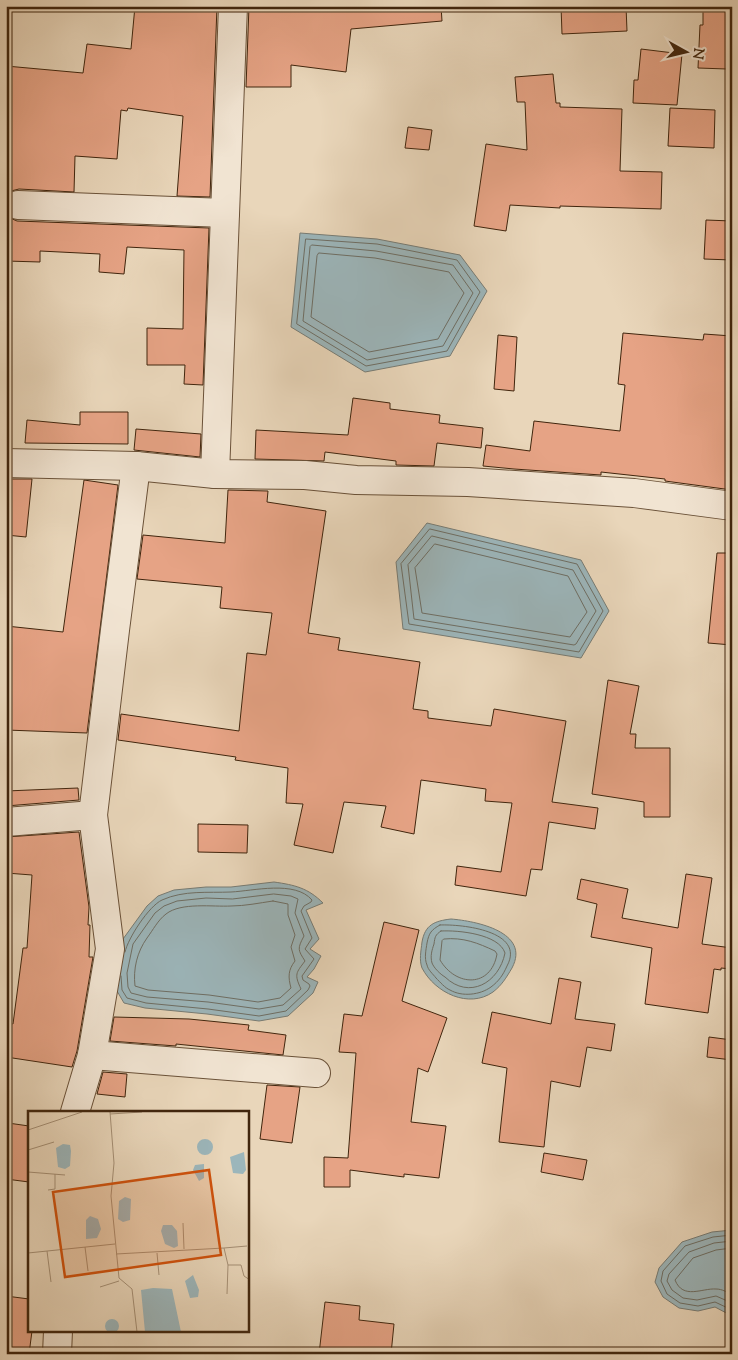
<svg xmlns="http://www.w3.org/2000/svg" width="738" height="1360" viewBox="0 0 738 1360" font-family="'Sorts Mill Goudy',serif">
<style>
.water{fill:#9cb6bb;stroke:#777c75}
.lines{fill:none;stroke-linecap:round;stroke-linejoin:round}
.shore{stroke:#6e6e64;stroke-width:1}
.building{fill:#e6a385;stroke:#40250d}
.minor-casing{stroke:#6a5138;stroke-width:30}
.minor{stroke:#f1e4d2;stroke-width:28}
.inset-road{fill:none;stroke:#a58f75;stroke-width:1}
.view{fill:#cf510c;fill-opacity:0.15;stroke:#cf510c;stroke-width:2.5}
.inset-edge{fill:none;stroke:#40250d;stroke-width:2.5}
</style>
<rect width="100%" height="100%" fill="#e9d6ba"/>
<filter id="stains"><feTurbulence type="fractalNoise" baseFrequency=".004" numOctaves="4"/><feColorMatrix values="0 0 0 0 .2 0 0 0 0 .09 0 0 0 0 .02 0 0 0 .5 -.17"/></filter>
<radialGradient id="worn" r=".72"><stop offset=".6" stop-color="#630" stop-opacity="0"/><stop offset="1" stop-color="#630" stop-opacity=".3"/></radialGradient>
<!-- water -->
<g class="water">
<path d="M300,233L377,239L460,255L487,291L450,356L365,372L291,327Z"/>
<path d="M427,523L581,560L609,611L581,658L403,629L396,562Z"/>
<path d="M274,882C295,885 308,888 323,903L306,910L319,939L310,949L321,956L314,969L307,977L318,982L313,993L288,1016L259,1021L207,1014L145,1008L124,1003L117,991L121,945L123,939L147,906L158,896L174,890L206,887H231Z"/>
<path d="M451,919C476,921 531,932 512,968C506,978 502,985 493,992C469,1009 435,993 422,968C419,960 421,951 422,942C425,925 434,921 451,919Z"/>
<path d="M732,1230V1316L715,1307L698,1311L679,1308L663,1297L655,1282L659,1268L682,1242L712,1232Z"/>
</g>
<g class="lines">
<!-- shore -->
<g class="shore">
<path d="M306,239L377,244L457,260L480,292L447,351L366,366L297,324Z"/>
<path d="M312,245L376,251L453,265L473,293L443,346L367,360L303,321L310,247Z"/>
<path d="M319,253L375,258L449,272L464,293L438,339L369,352L311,317L317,256Z"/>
<path d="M430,529L577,564L603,611L579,652L409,624L401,564Z"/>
<path d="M432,536L573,570L596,611L576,644L574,645L414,619L408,565Z"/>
<path d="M435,544L568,576L587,612L570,637L422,613L415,568Z"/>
<path d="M274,894L291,896L298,899L295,913L304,936C297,949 298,950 305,961C296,973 294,974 301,989L283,1005L259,1009L208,1002L147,997L131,993L128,987L127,973L133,944L155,913L164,906L177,901L206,898L232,899Z"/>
<path d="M273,901L288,904V915L295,935L291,947L295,961C288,970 288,977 291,988L280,998L258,1002L209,995L148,990L135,986C133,969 137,952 147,938C153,930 158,920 166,914C181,902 213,907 231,906C245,906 259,903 273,901Z"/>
<path d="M440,925C462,924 526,931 507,966C503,975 499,981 491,987C480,995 462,997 450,990C445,988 440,982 436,978C433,974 428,970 427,965C424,958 426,950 427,943C429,933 431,930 440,925Z"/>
<path d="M441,931C458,930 499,934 505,953C499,983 469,1000 445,977C440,974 434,968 432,963C430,956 432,950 434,944C435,937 435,935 441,931Z"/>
<path d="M444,939C463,937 478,943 495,951L497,954C491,988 456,987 440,960L442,941Z"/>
<path d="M121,976L122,990L127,998L146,1003L208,1009L259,1016L286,1011L308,990L310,986L309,984L303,980L302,976L314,959L305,949L312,938L301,911L304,906L311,902L312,900C295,880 253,891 231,892C208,893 184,890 162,900C149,906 128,938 125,952"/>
<path d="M732,1235L713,1237L685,1246L663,1271L661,1281L667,1294L680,1303L698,1306L715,1302L732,1310"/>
<path d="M732,1241L714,1243L689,1252L669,1274L667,1281L672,1290L683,1298L697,1300L716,1296L732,1303"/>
<path d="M732,1248L716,1250L693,1258L675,1280C683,1300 702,1288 716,1289C722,1289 727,1292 732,1295"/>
</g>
</g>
<!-- building -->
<g class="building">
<path d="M135,6H217L210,197L177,196L183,116L128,108L127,111L121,110L117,159L75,156L74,192L19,189L11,191L6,195V66L83,73L87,44L131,49Z"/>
<path d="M249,6H441L442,21L351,29L346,72L291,65V87H246Z"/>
<path d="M561,6H626L627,31L562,34Z"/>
<path d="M703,6H731L727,69L698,68L700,25H703Z"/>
<path d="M641,49L682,54L677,105L633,103L634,80H638Z"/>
<path d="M553,74L556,103H560V107L622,109L620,171L662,172L661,209L560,206V208L510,205L506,231L474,226L486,144L527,150L525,102H517L515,77Z"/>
<path d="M670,108L715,110L714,148L668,146Z"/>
<path d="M408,127L432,130L429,150L405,148Z"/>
<path d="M6,215L10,218L17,221L209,228L203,385L184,384L185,365H147V328L183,329L184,250L127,247L124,274L99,272L100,254L40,251V262L6,261Z"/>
<path d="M706,220L732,221V260L704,259Z"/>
<path d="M623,333L703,340L704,334L732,336V490L665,481V479L601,472V475L514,469L483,466L486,445L530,451L534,421L620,431L625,385L618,384Z"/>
<path d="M498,335L517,337L514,391L494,389Z"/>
<path d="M353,398L390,403V409L440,415L439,423L483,428L481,448L437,443L434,466L396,465V461L325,452L324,461L255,459L256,430L348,435Z"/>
<path d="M80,412H128V444L25,443L27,420L80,425Z"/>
<path d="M136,429L201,434L200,457L134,450Z"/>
<path d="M6,479H32L26,537L6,535Z"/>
<path d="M84,480L118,485L87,733L6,730V626L63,632Z"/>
<path d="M228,490L268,491L267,502L326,511L308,633L340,638L338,650L420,662L413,709L428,711V718L491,726L494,709L566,721L552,802L598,808L595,829L549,822L542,870L531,869L526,896L455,885L457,866L501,872L512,803L485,801L486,789L421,780L414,834L381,827L386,806L344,802L333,853L294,845L303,804L286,803L288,768L235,760L236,757L118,740L121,714L239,731L247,653L266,655L272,613L220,608L222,587L137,579L143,535L225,543Z"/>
<path d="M717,553H732V645L708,643Z"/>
<path d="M608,680L639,686L630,734H636L635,748H670V817H644V802L592,794Z"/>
<path d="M78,788L79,800L6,806V791Z"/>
<path d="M198,824L248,825L247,853L198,852Z"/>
<path d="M79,832L89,907L88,925H90L89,957H93L77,1051L72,1067L6,1057V1022L13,1024L23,948H27L32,875L6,873V837Z"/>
<path d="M686,874L712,878L702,944L732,948V969L721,968V970L714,969L708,1013L645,1004L652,948L591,937L597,904L577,899L581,879L628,889L622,918L678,928Z"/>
<path d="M384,922L419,930L402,1001L447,1018L428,1072L418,1068L411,1122L446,1126L439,1178L404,1174V1177L350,1170V1187H324V1157L348,1158L356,1053L339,1052L344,1014L362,1016Z"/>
<path d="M559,978L581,982L575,1019L615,1024L611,1051L587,1047L580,1087L551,1081L544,1147L499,1142L507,1068L482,1063L492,1012L551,1024Z"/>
<path d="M114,1017L189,1019L249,1025L248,1030L286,1035L283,1055L176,1044V1046L110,1041Z"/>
<path d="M709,1037L732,1040V1060L707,1057Z"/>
<path d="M103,1072L127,1074L125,1097L97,1094Z"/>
<path d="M267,1085L300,1087L292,1143L260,1139Z"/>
<path d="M8,1123L29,1126V1182L6,1179V1136Z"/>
<path d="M544,1153L587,1160L583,1180L541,1172Z"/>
<path d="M6,1296L29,1299V1331H32L29,1354H6Z"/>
<path d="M325,1302L360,1306L359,1320L394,1324L391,1354H319Z"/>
</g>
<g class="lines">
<!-- minor casing -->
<g class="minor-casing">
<g id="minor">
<path d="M18,205L225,213"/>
<path d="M6,463L136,466L215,474L305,475L356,480L468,482L634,493L732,506"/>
<path d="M215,474L233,6"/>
<path d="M6,822L93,815"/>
<path d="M92,1055L316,1073"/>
<path d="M75,1112L92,1055L110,949L93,815L115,630L136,466"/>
<path d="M57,1354L58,1331"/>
</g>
</g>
<!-- minor -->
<use href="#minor" class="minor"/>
</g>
<!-- overview -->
<g transform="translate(28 1111)">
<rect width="221" height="221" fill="#e9d6ba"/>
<path d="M169 36a8 8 0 1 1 16 0a8 8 0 1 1-16 0ZM35,33L42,34L43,40L42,55L37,58L30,56L28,37ZM216,41L218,59L215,63L205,62L202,46ZM176,53V67L171,70L165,59L167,54ZM97,86L103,88L102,109L95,111L90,108L91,90ZM62,105L70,108L73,118L69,127L58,128V109ZM144,114L149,120L150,135L146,137L137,133L133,120L135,114ZM165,164L171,179L170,186L162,187L157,170ZM125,177L144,178L153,221H117L113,179ZM77 215a7 7 0 1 1 14 0a7 7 0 1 1-14 0Z" fill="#9cb6bb"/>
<path class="inset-road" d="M82,1L86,52L83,85L91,167L104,178L109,221M82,3L114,1M0,19L54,1M0,39L26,31M0,61L37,64M20,79L27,78V63M155,112L156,138M57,136L60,160M196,137L219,135M19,140L23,171M0,142L87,133M129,142L131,164M88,143L196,137L200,154H213L216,165L222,169M72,176L91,170M199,183L200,154"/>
<path class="view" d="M181,59L193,144L37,166L25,81Z"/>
<rect width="221" height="221" class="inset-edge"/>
</g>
<!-- margin -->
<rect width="738" height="1360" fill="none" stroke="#e9d6ba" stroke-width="25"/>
<rect x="8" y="8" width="723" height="1345" fill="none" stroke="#40250d" stroke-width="2.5"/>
<rect x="12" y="12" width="713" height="1335" fill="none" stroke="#40250d"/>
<!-- north arrow -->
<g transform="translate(686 52) rotate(98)" stroke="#f1e4d2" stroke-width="4" paint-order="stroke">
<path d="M0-4L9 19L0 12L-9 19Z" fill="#40250d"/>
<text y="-8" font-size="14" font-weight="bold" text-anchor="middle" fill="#40250d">N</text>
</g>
<rect width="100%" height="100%" filter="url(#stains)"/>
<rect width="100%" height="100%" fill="url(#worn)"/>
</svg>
